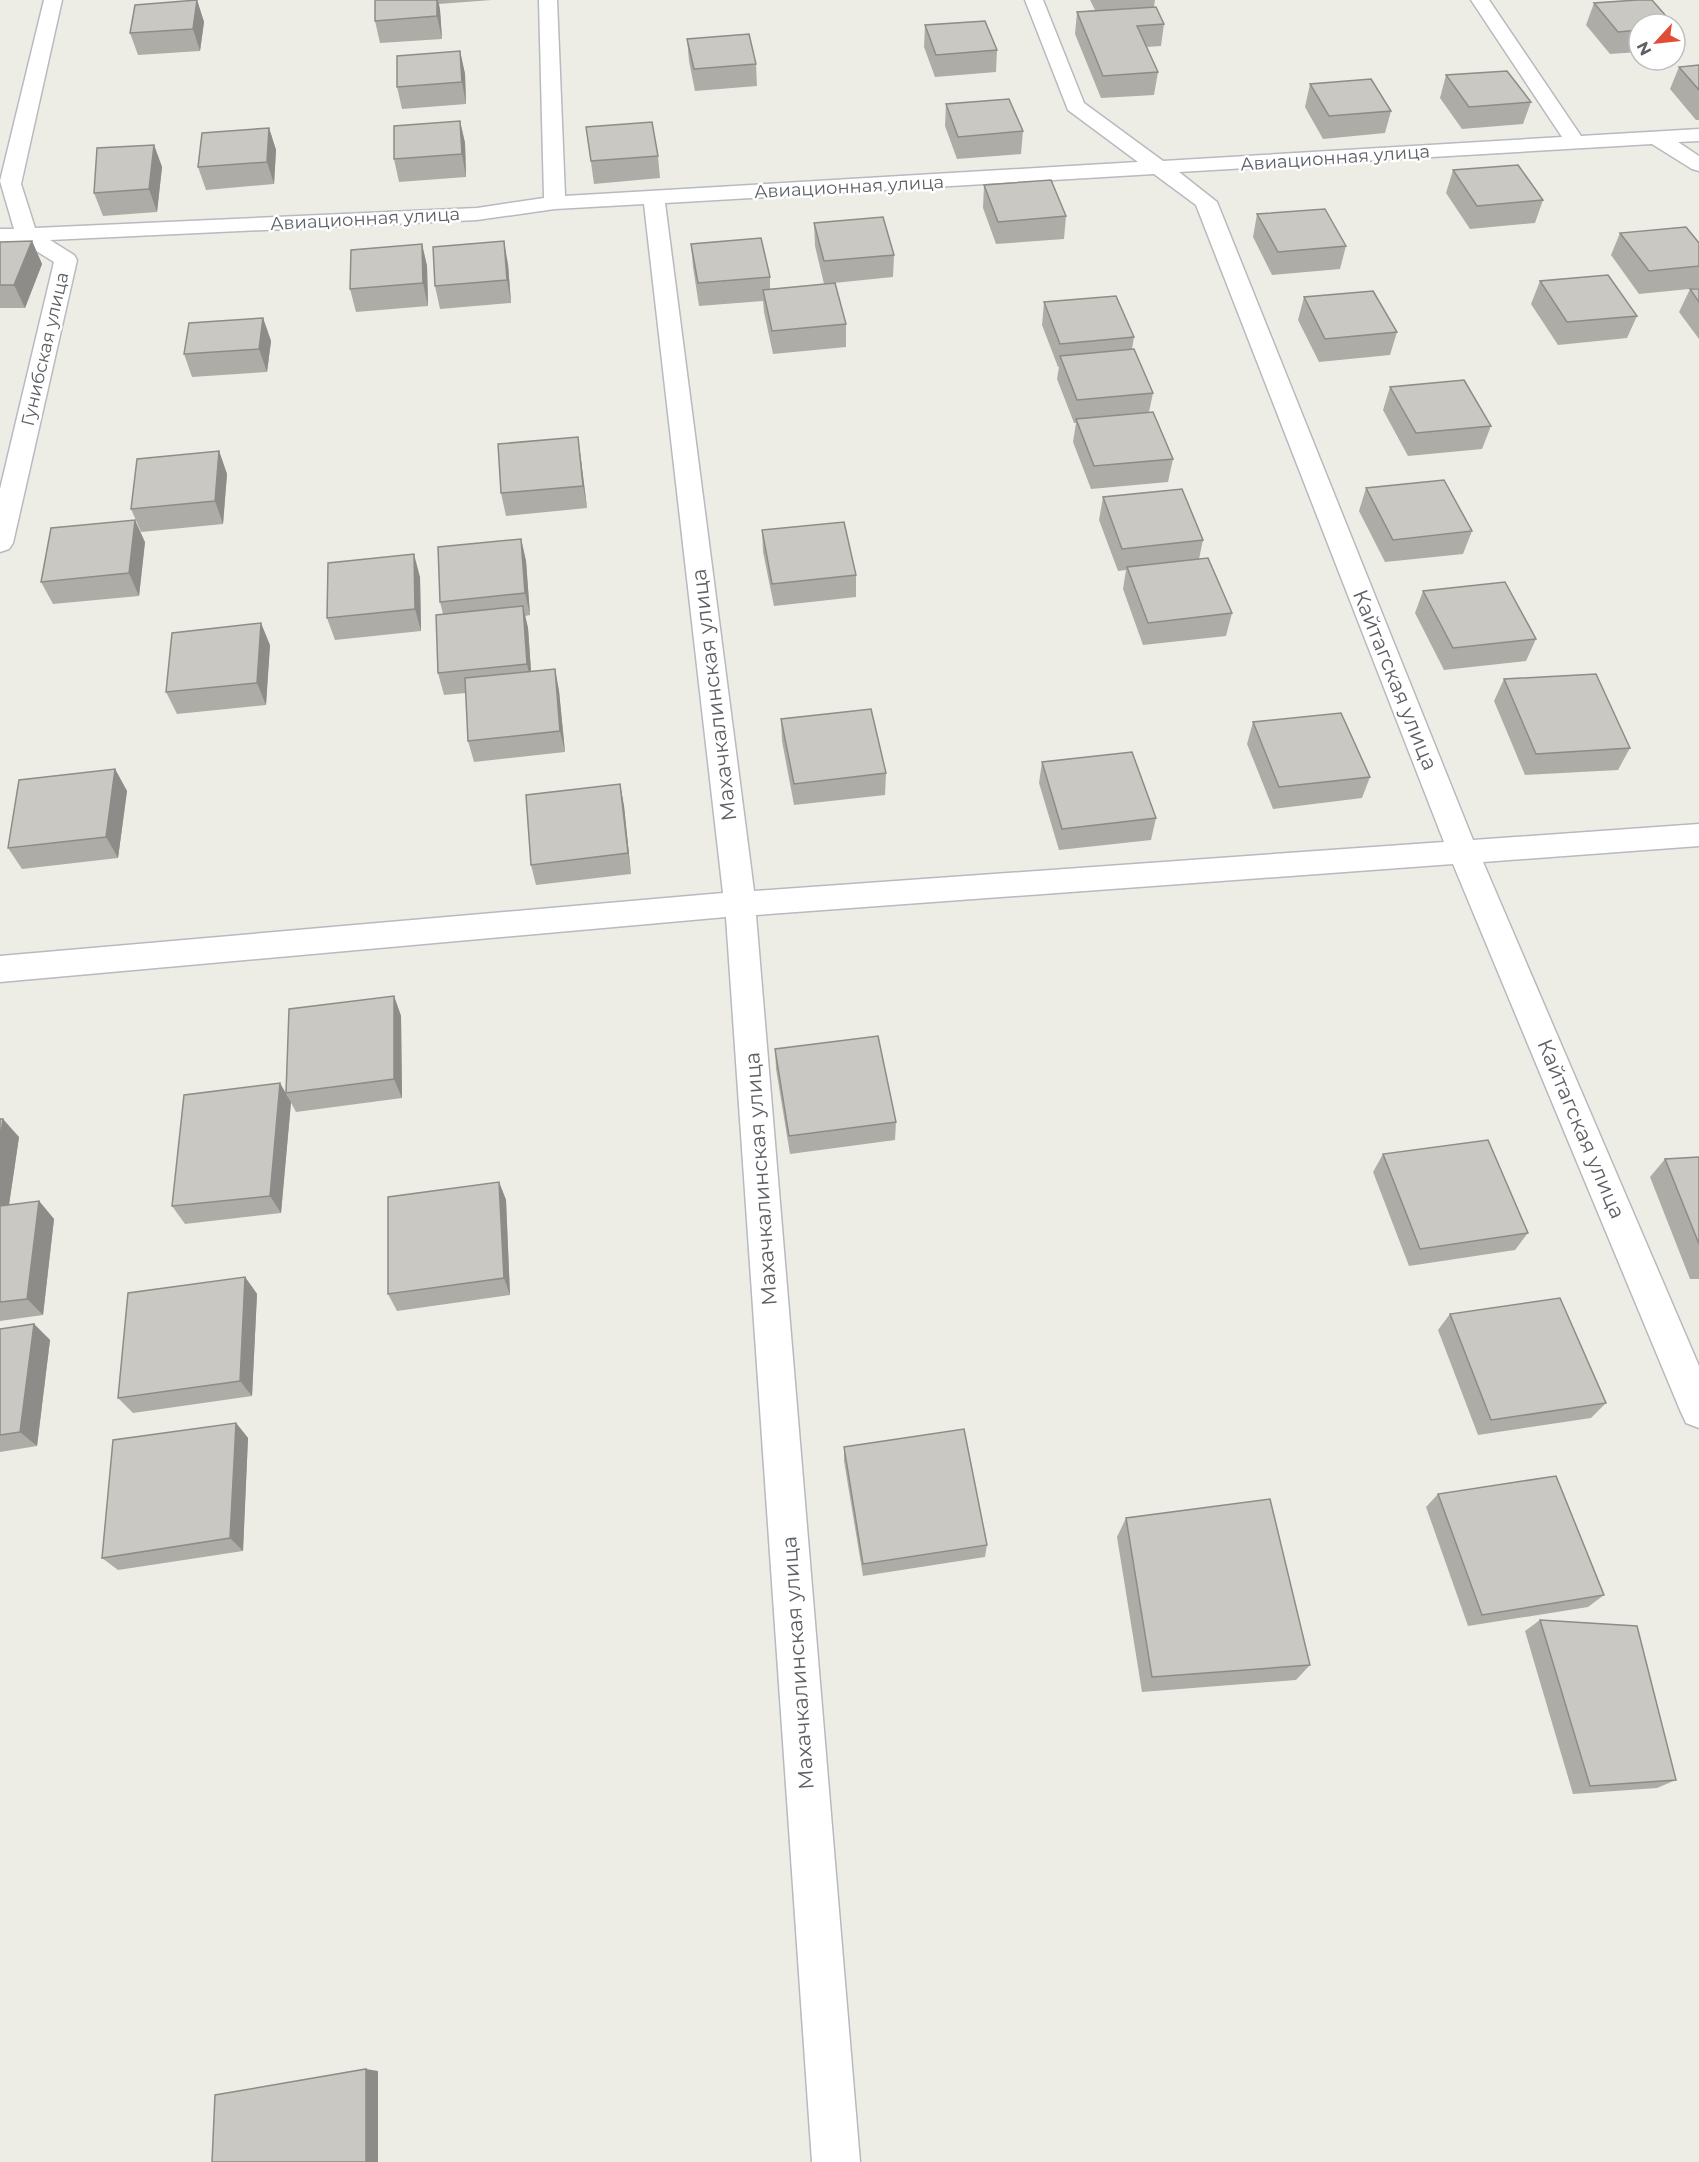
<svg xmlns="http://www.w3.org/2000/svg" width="1699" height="2162" viewBox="0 0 1699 2162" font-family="Montserrat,sans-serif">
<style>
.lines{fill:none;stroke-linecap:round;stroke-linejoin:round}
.minor-casing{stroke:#b7babe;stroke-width:3}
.minor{fill:#fff;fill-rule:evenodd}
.wall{fill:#aeaca7}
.shaded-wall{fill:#8d8c88}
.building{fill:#cac8c2;stroke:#8d8c88;stroke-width:1.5}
.labels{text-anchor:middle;stroke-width:5;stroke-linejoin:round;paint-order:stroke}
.far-street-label{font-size:18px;fill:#5d6065;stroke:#fff}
.street-label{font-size:21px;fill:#5d6065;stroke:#fff}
</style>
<rect width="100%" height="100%" fill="#eeede5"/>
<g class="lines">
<!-- minor casing -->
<g class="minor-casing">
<path id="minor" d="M44,0H62L21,184L35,228L477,208L544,198L539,0H557L565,196L1138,162L1068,110L1025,0H1043L1084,103L1163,161L1562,137L1471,0H1489L1581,136L1699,129V141L1678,142L1699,156V171L1692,169L1652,144L1179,172L1217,202L1473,840L1699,824V846L1483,862L1699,1366V1428L1686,1423L1680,1410L1453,864L756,915L860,2162H812L726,917L0,982V956L723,893L644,204L555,209L477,220L50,240L74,255L77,260L13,543L9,549L0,552V489L54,262L22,242L0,243V229H14L0,181ZM1154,174L1196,205L1444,842L754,891L665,203Z"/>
</g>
<!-- minor -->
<use href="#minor" class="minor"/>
</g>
<!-- wall -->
<g class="wall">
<path d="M197,0L204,22L200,51L138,55L130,33Z"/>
<path d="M375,0H492L439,4L440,10L442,39L380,43L375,21Z"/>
<path d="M1090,0H1155L1154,7L1164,24L1161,46L1146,47L1158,72L1154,95L1101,98L1075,34L1077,12L1095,10Z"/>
<path d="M1594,3L1639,24V52L1610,54L1586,25Z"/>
<path d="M925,25L997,50L996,72L935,77L924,47Z"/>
<path d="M687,39L756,64L757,86L695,91L689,61Z"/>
<path d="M460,51L465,74L466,104L402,109L397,87Z"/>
<path d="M1699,65V120H1696L1670,89L1679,67Z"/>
<path d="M1446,75L1531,102L1523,124L1462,129L1440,98Z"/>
<path d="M1310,84L1391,111L1385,133L1323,139L1305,107Z"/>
<path d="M946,104L1023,131L1021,154L957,159L945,126Z"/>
<path d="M460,121L465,143L466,177L399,182L394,159Z"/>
<path d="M586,127L658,156L660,178L594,184Z"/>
<path d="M269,128L276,150L274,184L206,190L198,167Z"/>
<path d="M154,145L162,167L157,212L103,216L94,193Z"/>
<path d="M1453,170L1543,200L1535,223L1470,229L1446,193Z"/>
<path d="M984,185L1066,216L1064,239L996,244L983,208Z"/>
<path d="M1257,214L1346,246L1340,269L1272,275L1253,237Z"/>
<path d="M814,223L894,255L893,277L824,284L815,246Z"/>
<path d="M1620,233L1699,243V288L1639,294L1611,255Z"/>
<path d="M32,241L42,264L25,308H0V242Z"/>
<path d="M422,244L427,266L428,306L356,312L350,289Z"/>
<path d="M691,244L770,277V289L846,324V347L773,354L764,312L763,301L699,306L693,267Z"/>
<path d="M508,264L511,303L440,309L435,286Z"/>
<path d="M1540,281L1637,316L1627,338L1558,345L1531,304Z"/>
<path d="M1690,289H1699V339L1679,312Z"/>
<path d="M1304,297L1397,332L1390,355L1319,362L1298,320Z"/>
<path d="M1044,302L1134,337L1132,349L1153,393L1149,412L1173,459L1168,482L1091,489L1073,442L1076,423H1074L1057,379L1059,367H1058L1042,325Z"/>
<path d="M263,318L271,341L267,372L192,377L184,354Z"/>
<path d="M1390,387L1491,426L1482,449L1408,456L1383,410Z"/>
<path d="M578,437L581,460L587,508L506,516L501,493Z"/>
<path d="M219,451L227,474L223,524L141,532L131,509Z"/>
<path d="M1366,488L1472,531L1463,554L1385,562L1359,511Z"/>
<path d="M1103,497L1203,540L1199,559L1232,613L1226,636L1143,645L1123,589L1126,570L1118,571L1099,520Z"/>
<path d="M762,530L856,575V597L774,606L763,552Z"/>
<path d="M521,539L526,561L530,615L525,616L528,628L531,671L555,669L559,691L565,752L474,762L468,741L466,693L444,695L438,673L443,614L440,602Z"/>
<path d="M145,542L139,596L53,604L41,582Z"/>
<path d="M420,577L421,631L335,640L327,618Z"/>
<path d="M1423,591L1536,639L1526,661L1444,670L1415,613Z"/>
<path d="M270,645L266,705L177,714L166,692Z"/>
<path d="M1504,679L1630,748L1618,770L1525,775L1494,701Z"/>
<path d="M781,719L886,773L885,795L794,805L782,741Z"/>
<path d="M1253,722L1370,777L1362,798L1273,809L1247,744Z"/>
<path d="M1042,762L1156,818L1151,840L1059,850L1039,783Z"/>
<path d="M115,769L127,791L118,858L22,869L8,848Z"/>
<path d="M620,784L624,806L631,874L536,885L531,865Z"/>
<path d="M394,996L401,1016L402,1098L296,1112L286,1093Z"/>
<path d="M775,1049L896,1122L895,1140L790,1154L776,1069Z"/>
<path d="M291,1102L281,1213L185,1224L172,1206Z"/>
<path d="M0,1119L19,1137L9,1205L39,1201L54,1219L43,1315L0,1321Z"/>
<path d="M1383,1154L1528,1233L1515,1250L1409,1266L1373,1172Z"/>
<path d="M1699,1157V1279H1690L1650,1177L1665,1159Z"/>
<path d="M499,1182L506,1200L510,1295L397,1311L388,1294Z"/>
<path d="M245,1277L257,1294L252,1396L133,1413L118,1398Z"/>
<path d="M1450,1314L1606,1403L1591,1418L1478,1435L1438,1330Z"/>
<path d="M34,1324L50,1340L37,1446L0,1452V1329Z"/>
<path d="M236,1423L248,1438L243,1551L118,1570L102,1558Z"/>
<path d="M844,1447L987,1545L985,1557L863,1576L844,1461Z"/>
<path d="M1438,1494L1604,1595L1588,1607L1468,1626L1426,1507Z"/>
<path d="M1126,1518L1310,1665L1296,1680L1142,1692L1117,1537Z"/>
<path d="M1540,1620L1676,1780L1657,1788L1573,1794L1525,1631Z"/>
</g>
<!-- shaded-wall -->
<g class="shaded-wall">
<path d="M197,0L204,22L200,51L193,29Z"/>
<path d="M437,0H438L440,10L442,39L437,16Z"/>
<path d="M460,51L465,74L466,104L462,82Z"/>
<path d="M460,121L465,143L466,177L462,154Z"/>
<path d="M269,128L276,150L274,184L267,162Z"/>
<path d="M154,145L162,167L157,212L149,189Z"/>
<path d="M32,241L42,264L25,308L14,285Z"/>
<path d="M504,241L508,264L511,303L507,280Z"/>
<path d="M422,244L427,266L428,306L423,283Z"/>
<path d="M263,318L271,341L267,372L259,349Z"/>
<path d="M578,437L581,460L587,508L583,486Z"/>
<path d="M219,451L227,474L223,524L215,501Z"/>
<path d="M135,520L145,542L139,596L129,573Z"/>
<path d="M521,539L526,561L530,615L525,593Z"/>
<path d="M414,554L420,577L421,631L415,609Z"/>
<path d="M523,606L528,628L532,686L527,664Z"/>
<path d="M261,623L270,645L266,705L257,683Z"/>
<path d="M555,669L559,691L565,752L560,731Z"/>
<path d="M115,769L127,791L118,858L106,837Z"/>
<path d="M620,784L624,806L631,874L628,853Z"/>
<path d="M394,996L401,1016L402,1098L394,1079Z"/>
<path d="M280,1083L291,1102L281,1213L270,1196Z"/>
<path d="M3,1119L19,1137L6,1225L0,1218V1142Z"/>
<path d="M499,1182L506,1200L510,1295L504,1278Z"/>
<path d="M39,1201L54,1219L43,1315L27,1299Z"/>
<path d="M245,1277L257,1294L252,1396L240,1381Z"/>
<path d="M34,1324L50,1340L37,1446L20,1432Z"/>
<path d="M236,1423L248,1438L243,1551L230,1538Z"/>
<path d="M366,2069L378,2071V2162H366Z"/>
</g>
<!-- building -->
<g class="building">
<path d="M197,0L193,29L130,33L135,5Z"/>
<path d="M375,0H437V16L375,21Z"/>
<path d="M1637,0H1652L1673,24H1639V30L1618,32L1594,3Z"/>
<path d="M1156,7L1164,24L1137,26L1158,72L1103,76L1077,12Z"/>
<path d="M985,21L997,50L936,55L925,25Z"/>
<path d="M749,34L756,64L694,69L687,39Z"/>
<path d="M460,51L462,82L397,87V56Z"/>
<path d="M1699,65V90L1679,67Z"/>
<path d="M1507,71L1531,102L1469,107L1446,75Z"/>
<path d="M1371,79L1391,111L1329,116L1310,84Z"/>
<path d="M1009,99L1023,131L958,137L946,104Z"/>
<path d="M460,121L462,154L394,159V126Z"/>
<path d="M652,122L658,156L591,161L586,127Z"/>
<path d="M269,128L267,162L198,167L202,133Z"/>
<path d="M154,145L149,189L94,193L97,148Z"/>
<path d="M1518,165L1543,200L1477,206L1453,170Z"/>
<path d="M1051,180L1066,216L998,222L984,185Z"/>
<path d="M1325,209L1346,246L1278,252L1257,214Z"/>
<path d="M883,217L894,255L824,261L814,223Z"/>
<path d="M1686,227L1699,243V266L1649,271L1620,233Z"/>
<path d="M761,238L770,277L698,283L691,244Z"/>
<path d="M32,241L14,285H0V242Z"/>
<path d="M504,241L507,280L435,286L433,247Z"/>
<path d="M422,244L423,283L350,289L351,250Z"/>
<path d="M1608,275L1637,316L1567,322L1540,281Z"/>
<path d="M835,283L846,324L772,331L763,290Z"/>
<path d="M1690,289H1699V302Z"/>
<path d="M1373,291L1397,332L1325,339L1304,297Z"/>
<path d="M1116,296L1134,337L1060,344L1044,302Z"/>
<path d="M263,318L259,349L184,354L189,323Z"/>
<path d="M1134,349L1153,393L1077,400L1060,356Z"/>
<path d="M1464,380L1491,426L1416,433L1390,387Z"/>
<path d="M1153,412L1173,459L1094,466L1076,419Z"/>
<path d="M578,437L583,486L501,493L498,444Z"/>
<path d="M219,451L215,501L131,509L137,459Z"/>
<path d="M1444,480L1472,531L1393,540L1366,488Z"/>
<path d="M1182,489L1203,540L1122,549L1103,497Z"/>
<path d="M135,520L129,573L41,582L51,528Z"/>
<path d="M844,522L856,575L772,584L762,530Z"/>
<path d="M521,539L525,593L440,602L438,547Z"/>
<path d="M414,554L415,609L327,618L328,563Z"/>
<path d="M1208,558L1232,613L1148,623L1127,567Z"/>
<path d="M1505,582L1536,639L1453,648L1423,591Z"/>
<path d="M523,606L527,664L438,673L436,615Z"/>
<path d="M261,623L257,683L166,692L172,633Z"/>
<path d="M555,669L560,731L468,741L465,678Z"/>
<path d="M1596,674L1630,748L1536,754L1504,679Z"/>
<path d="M871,709L886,773L794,784L781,719Z"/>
<path d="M1341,713L1370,777L1279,787L1253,722Z"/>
<path d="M1132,752L1156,818L1062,829L1042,762Z"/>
<path d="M115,769L106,837L8,848L19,780Z"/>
<path d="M620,784L628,853L531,865L526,795Z"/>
<path d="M394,996V1079L286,1093L289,1009Z"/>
<path d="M878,1036L896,1122L789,1136L775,1049Z"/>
<path d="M280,1083L270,1196L172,1206L184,1095Z"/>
<path d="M0,1119H3L0,1142Z"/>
<path d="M1488,1140L1528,1233L1420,1249L1383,1154Z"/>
<path d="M1699,1157V1244L1665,1159Z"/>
<path d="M499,1182L504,1278L388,1294V1197Z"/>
<path d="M39,1201L27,1299L0,1302V1206Z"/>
<path d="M245,1277L240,1381L118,1398L128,1293Z"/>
<path d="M1560,1298L1606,1403L1491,1420L1450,1314Z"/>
<path d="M34,1324L20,1432L0,1435V1329Z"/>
<path d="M236,1423L230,1538L102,1558L113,1440Z"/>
<path d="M964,1429L987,1545L863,1564L844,1447Z"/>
<path d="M1556,1476L1604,1595L1482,1615L1438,1494Z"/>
<path d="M1270,1499L1310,1665L1152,1677L1126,1518Z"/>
<path d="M1540,1620L1637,1626L1676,1780L1590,1786Z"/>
<path d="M366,2069V2162H212L215,2095Z"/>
</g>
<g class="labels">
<!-- far-street labels -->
<g class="far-street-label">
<text transform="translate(1335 158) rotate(-4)" y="6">Авиационная улица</text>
<text transform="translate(849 187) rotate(-3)" y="6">Авиационная улица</text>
<text transform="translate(365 219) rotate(-3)" y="6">Авиационная улица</text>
<text transform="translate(45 349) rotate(-77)" y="6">Гунибская улица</text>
</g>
<!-- street labels -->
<g class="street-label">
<text transform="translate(1395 680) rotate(68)" y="7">Кайтагская улица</text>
<text transform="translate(714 695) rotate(-97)" y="7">Махачкалинская улица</text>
<text transform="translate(1581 1129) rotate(67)" y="7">Кайтагская улица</text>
<text transform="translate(761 1179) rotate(-94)" y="7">Махачкалинская улица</text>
<text transform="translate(798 1663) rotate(-94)" y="7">Махачкалинская улица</text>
</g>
</g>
<!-- north arrow -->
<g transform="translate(1657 42) rotate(243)"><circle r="28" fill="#ffffff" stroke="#bebfc1" stroke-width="1.5"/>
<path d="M0-4.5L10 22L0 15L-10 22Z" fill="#e14e38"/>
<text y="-9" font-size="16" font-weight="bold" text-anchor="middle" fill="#5d6065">N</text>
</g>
</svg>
